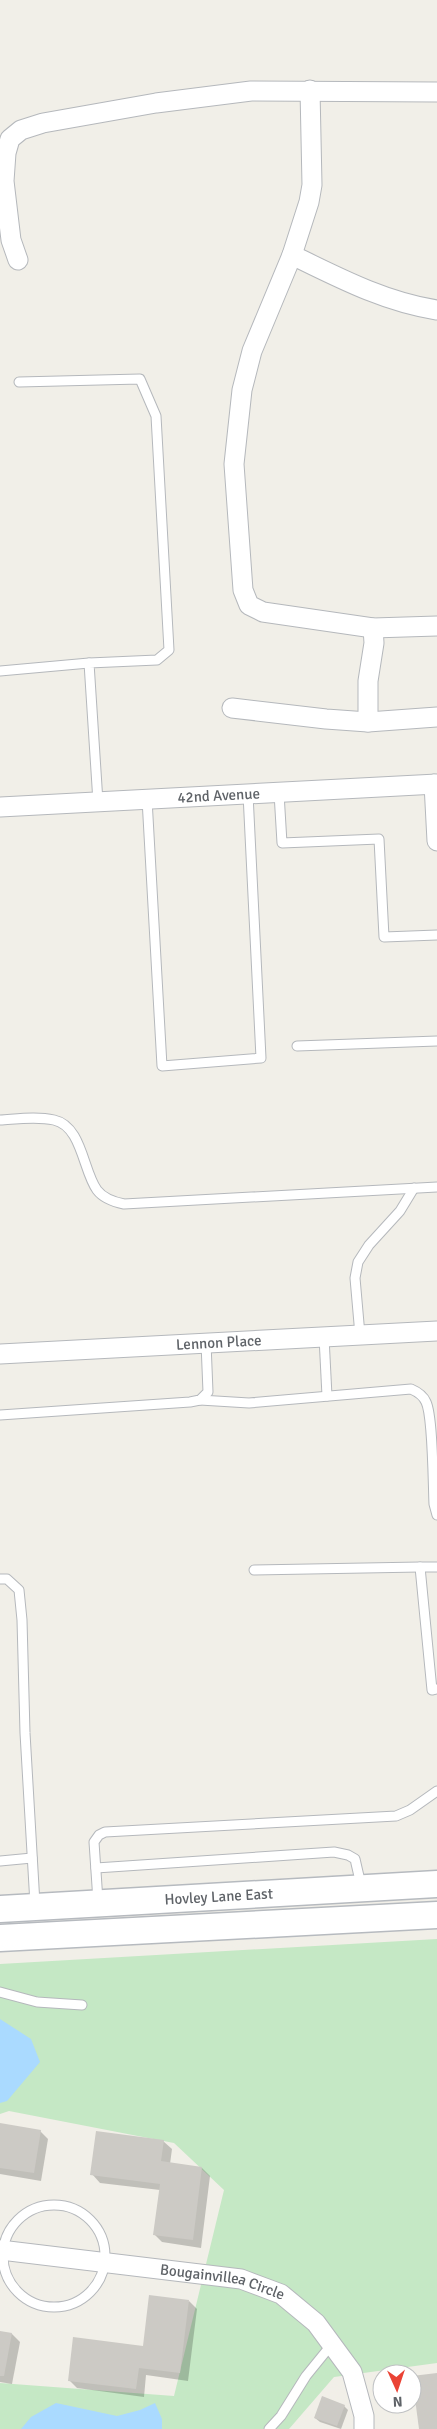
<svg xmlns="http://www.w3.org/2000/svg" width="437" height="2429" viewBox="0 0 437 2429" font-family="Signika,sans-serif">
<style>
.green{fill:#c5e8c5}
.water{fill:#aadaff}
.shadow{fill:#0003}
.building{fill:#cccac5}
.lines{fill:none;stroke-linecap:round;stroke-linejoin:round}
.lane-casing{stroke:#b5b8bc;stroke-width:11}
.street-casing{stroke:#b5b8bc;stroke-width:21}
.secondary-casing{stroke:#b6babf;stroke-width:29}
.lane{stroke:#fff;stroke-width:9}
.street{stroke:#fff;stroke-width:19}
.secondary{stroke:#fff;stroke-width:26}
.labels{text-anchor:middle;stroke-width:5;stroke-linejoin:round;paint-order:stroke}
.street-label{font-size:15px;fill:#5f6368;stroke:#fff}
</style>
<rect width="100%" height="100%" fill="#f1efe8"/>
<!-- green -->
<path class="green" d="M437,1939V2363L334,2377L289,2429H0V2383L174,2396L224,2190L174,2143L9,2111L0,2114V1964Z"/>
<!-- water -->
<g class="water">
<path d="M0,2019L31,2039L40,2062L7,2101L0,2103Z"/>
<path d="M56,2403L117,2416L140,2410L155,2403L162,2419V2429H21L31,2417Z"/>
</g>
<!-- shadow -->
<g class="shadow">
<path d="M0,2124L40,2131L48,2139L41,2181L0,2174Z"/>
<path d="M163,2141L172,2149L170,2164L202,2168L210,2176L201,2248L162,2242L154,2234L160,2190L100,2183L92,2174Z"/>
<path d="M189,2301L197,2309L188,2381L146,2375L144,2397L77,2388L69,2380L144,2347Z"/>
<path d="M0,2332L12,2334L20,2342L12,2384L0,2382Z"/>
<path d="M344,2406L348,2410L341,2429L320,2422L315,2418Z"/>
</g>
<!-- building -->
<g class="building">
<path d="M0,2123L41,2130L34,2173L0,2168Z"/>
<path d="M96,2131L164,2140L161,2161L202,2167L193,2240L153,2235L160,2184L90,2175Z"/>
<path d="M149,2295L189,2300L180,2373L139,2368L136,2389L68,2381L73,2337L143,2346Z"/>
<path d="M0,2331L12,2333L4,2376H0Z"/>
<path d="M437,2373V2429H419L412,2376Z"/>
<path d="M322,2396L345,2405L337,2426L314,2418Z"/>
</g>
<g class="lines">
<!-- lane casing -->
<g class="lane-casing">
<g id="lane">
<path d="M19,382L140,379L156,416L169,650L157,660L89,663L98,802"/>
<path d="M0,671L89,663"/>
<path d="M279,793L282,843L379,839L384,937L437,935"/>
<path d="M147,799L162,1066L261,1058L248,794"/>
<path d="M297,1046L437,1041"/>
<path d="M0,1120C17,1119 37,1116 54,1120C82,1126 83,1171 97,1190C103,1198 114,1202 124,1204L437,1187"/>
<path d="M360,1335L355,1278L358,1262L369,1245L400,1211L414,1188"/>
<path d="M324,1337L327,1396"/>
<path d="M200,1400L249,1403L411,1389C418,1392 423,1395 426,1402C433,1416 433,1484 434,1504L437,1515"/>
<path d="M0,1415L190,1402L200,1400L208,1392L206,1343"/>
<path d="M437,1567H420L432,1690L437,1689"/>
<path d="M254,1570L420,1567"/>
<path d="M0,1579H7L19,1590L22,1620L25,1733L35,1904"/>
<path d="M0,1861L32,1858"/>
<path d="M96,1868L334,1852L348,1855L355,1859L361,1885"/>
<path d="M98,1901L94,1842L99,1835L105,1832L396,1816L410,1810L437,1791"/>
<path d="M0,1992L37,2002L82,2005"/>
<circle cx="54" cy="2256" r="51"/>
<path d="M269,2429L281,2416L306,2376L332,2344"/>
</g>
</g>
<!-- street casing -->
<g class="street-casing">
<g id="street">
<path d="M310,90L312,185L309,202L292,255L252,351L242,390L234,464L243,590L249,605L263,612L373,628L437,626"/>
<path d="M292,255C339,278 385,302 437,310"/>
<path d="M18,260L11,240L4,181L6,153L10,139L21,130L43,123L156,103L251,91L437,92"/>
<path d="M232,708L326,719L368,722L437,717"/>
<path d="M368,722V681L374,643L373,628"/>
<path d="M434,784L437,841"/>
<path id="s1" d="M0,807L437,784"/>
<path id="s2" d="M0,1354L437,1331"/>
<path id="s3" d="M0,2250L241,2279L281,2294L316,2323L352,2372L364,2416V2429"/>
</g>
</g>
<!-- secondary casing -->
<g class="secondary-casing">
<g id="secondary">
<path id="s4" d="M0,1909L437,1884"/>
<path d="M0,1938L437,1915"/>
</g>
</g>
<!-- lane -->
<use href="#lane" class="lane"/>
<!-- street -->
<use href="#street" class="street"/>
<!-- secondary -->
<use href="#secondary" class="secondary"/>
</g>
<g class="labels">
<!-- street labels -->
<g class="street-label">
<text dy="5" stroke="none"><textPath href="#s1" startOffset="219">42nd Avenue</textPath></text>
<text dy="5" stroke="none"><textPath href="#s2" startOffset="219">Lennon Place</textPath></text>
<text dy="5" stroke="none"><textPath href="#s4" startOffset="219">Hovley Lane East</textPath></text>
<text dy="5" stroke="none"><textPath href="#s3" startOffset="225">Bougainvillea Circle</textPath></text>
</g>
</g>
<!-- north arrow -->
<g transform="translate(397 2389) rotate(177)"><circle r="24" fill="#ffffff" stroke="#bfc1c3"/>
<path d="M0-4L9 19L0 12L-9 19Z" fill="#ea4335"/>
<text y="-8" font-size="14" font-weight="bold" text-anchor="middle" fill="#5f6368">N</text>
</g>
</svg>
